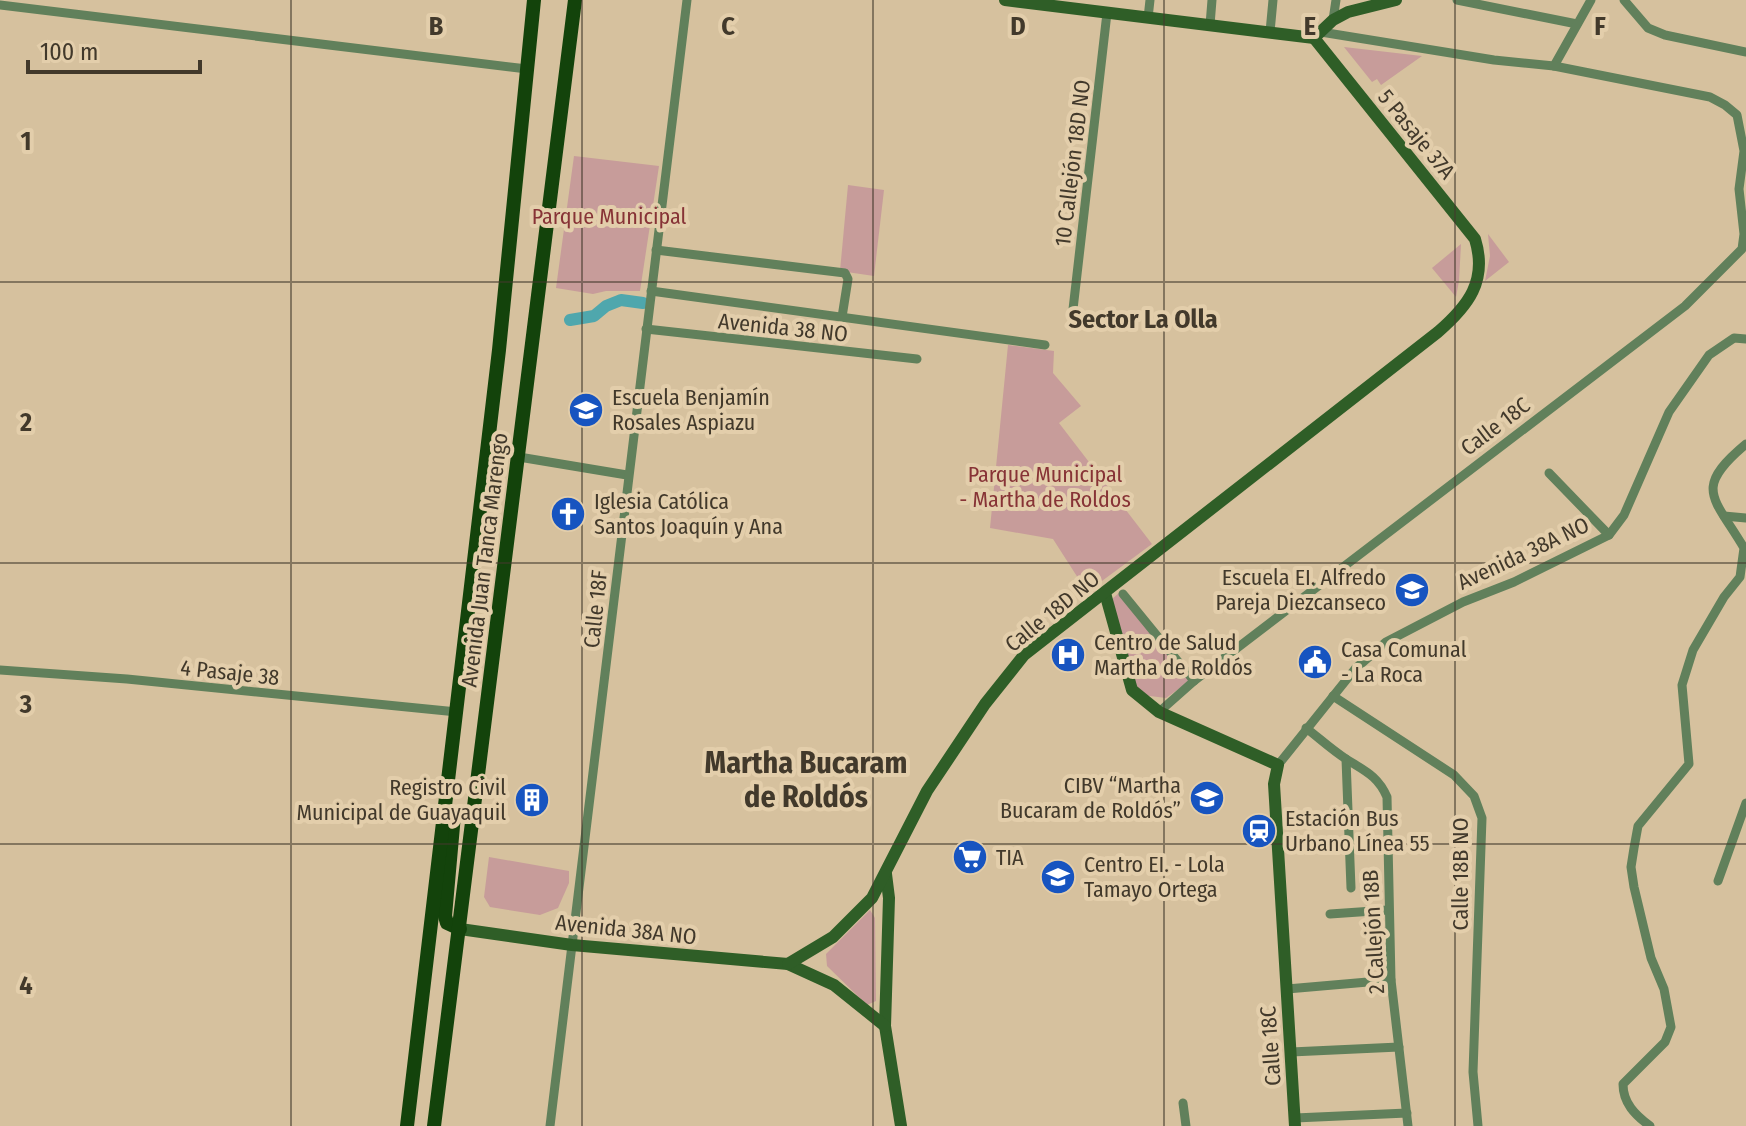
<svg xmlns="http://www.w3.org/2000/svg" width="1746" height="1126" viewBox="0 0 1746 1126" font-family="'Fira Sans Condensed',sans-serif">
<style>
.green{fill:#c79c9a}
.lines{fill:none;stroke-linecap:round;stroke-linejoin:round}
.canal{stroke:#4fa7ad;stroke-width:12}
.street{stroke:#61805b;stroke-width:9}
.secondary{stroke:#2f5e27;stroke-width:12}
.primary{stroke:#13430b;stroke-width:14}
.grid{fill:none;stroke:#42392b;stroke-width:2;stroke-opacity:0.55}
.labels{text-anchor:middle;stroke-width:8;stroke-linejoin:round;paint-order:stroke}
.street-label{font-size:22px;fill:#42392b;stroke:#e3ceab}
.park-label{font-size:22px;fill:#873336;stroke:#e3ceab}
.poi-label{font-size:22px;fill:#42392b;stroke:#e3ceab;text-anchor:start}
.quarter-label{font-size:26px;font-weight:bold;fill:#42392b;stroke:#e3ceab}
.district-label{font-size:30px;font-weight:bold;fill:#42392b;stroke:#e3ceab}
.grid-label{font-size:26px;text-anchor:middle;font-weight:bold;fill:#42392b;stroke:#e3ceab;stroke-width:8;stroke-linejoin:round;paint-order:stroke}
</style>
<rect width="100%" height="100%" fill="#d6c19e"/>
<!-- green -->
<g class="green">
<path d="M1344,47L1422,56L1381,85L1377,79L1372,82Z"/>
<path d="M574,156L659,166L640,291H606L593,294L556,288Z"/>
<path d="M848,185L884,190L874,276L840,271Z"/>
<path d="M1488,234L1509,262L1485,281L1490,256Z"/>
<path d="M1461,244L1459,281L1456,297L1432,268Z"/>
<path d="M1008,345L1054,351L1053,373L1081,406L1059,423L1152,544L1087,592L1053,539L990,528Z"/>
<path d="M1120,592L1191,680L1166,698L1142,695L1136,691L1111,600Z"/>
<path d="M489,857L569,871V883L558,908L540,915L490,907L484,897Z"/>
<path d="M870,910L875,918L876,1001L867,1005L827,966L826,954Z"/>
</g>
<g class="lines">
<!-- canal -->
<path class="canal" d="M570,320L594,316L606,306L621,300L643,303"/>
<!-- street -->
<g class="street">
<path d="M1457,0L1577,24"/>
<path d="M1624,0L1648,28L1665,35L1746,52"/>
<path d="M0,5L527,69"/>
<path d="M1148,18L1150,0"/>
<path d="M1333,20L1336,0"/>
<path d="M1210,25L1212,0"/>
<path d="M1270,32L1273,0"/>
<path d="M1554,66L1591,0"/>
<path d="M656,250L845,273L848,279L842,317"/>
<path d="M651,291L1045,345"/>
<path d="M1072,318L1107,13"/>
<path d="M646,329L917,359"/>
<path d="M519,457L627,475"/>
<path d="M1549,473L1609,535"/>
<path d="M1724,516L1746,518"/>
<path d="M1123,594L1194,681"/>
<path d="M0,670L127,679L457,712"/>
<path d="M1333,696L1454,775L1474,796L1482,818L1473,1072L1478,1126"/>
<path d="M1159,712L1194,681L1685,306L1742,249L1744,234L1739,189L1744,151L1737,115L1725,105L1710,97L1554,66L1494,60L1321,32"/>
<path d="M1306,728C1319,738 1332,750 1346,759C1365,771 1378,776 1387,797L1391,980L1408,1126"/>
<path d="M1346,759L1351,888"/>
<path d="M1278,765L1355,669L1386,642L1463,602L1514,582L1609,535L1624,515L1669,412L1709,355L1734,338L1746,339"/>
<path d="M1718,881L1746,803"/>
<path d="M1330,914L1388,910"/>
<path d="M1287,989L1391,980"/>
<path d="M1291,1052L1399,1047"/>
<path d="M1183,1103L1186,1126"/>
<path d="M1295,1118L1407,1113"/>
<path d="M550,1126L687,0"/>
<path d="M1650,1126C1635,1115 1623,1103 1623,1084L1665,1042L1671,1027L1664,989L1651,958L1634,887L1631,867L1634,848L1638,826L1689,764L1682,685L1693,650L1724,597L1740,577L1744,548C1714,497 1692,489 1746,444"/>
</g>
<!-- secondary -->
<g class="secondary">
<path d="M1005,0L1314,38"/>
<path d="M1314,38L1333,20L1348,12L1396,0"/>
<path d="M1105,593L1132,690L1159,712L1278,765L1274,784L1295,1126"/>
<path d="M886,874L889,898L885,1026L901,1126"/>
<path d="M460,929L572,945L788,964L834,985L885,1026"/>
<path d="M788,964L833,937L872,898L927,791L985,704L1024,655L1438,332C1468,306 1488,281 1475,239L1314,38"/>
</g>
<!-- primary -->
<g class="primary">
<path d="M454,815L445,916L447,923L460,929"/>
<path d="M407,1126L499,350L534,0"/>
<path d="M434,1126L575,0"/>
</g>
</g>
<!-- grid -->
<path class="grid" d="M291,0V1126M582,0V1126M873,0V1126M1164,0V1126M1455,0V1126M0,282H1746M0,563H1746M0,844H1746"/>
<!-- icons -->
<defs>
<g id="school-disc" transform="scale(1.8)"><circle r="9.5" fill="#1754c0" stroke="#e3ceab"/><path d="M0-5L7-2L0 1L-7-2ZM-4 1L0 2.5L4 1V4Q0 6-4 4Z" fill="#fff"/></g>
<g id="church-disc" transform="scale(1.8)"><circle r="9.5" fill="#1754c0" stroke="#e3ceab"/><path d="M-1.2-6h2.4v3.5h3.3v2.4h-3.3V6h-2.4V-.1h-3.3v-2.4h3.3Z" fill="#fff"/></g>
<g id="hospital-disc" transform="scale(1.8)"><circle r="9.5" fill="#1754c0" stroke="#e3ceab"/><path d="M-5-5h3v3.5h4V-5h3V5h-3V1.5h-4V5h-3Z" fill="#fff"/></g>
<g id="civic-disc" transform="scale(1.8)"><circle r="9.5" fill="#1754c0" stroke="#e3ceab"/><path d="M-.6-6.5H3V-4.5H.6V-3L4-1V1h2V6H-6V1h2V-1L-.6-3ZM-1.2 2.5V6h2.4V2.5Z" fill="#fff"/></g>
<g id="building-disc" transform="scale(1.8)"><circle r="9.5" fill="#1754c0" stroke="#e3ceab"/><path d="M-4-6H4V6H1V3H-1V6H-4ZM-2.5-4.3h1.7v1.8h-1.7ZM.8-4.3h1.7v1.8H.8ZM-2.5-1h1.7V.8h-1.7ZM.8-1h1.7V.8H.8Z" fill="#fff"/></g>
<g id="station-disc" transform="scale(1.8)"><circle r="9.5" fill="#1754c0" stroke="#e3ceab"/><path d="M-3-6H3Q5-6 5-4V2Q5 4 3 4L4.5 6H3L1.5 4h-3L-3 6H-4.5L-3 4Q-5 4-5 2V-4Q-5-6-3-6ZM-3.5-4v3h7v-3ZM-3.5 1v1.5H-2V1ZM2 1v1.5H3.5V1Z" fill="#fff"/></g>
<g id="supermarket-disc" transform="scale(1.8)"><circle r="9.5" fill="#1754c0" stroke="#e3ceab"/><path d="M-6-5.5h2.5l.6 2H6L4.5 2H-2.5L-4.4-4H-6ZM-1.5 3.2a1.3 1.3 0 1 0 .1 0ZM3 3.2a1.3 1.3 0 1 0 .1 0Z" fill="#fff"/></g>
</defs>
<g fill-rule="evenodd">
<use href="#school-disc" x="586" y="410"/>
<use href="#church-disc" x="568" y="514"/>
<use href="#school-disc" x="1412" y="590"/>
<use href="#hospital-disc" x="1068" y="655"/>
<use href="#civic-disc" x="1315" y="662"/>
<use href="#school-disc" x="1207" y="798"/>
<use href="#building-disc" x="532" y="800"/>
<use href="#station-disc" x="1259" y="831"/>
<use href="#supermarket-disc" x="970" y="857"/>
<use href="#school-disc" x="1058" y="877"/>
</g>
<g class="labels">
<!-- street labels -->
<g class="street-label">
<text transform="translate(1417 134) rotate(51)" y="8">5 Pasaje 37A</text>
<text transform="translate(1072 163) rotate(-83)" y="8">10 Callejón 18D NO</text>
<text transform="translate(783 327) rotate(6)" y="8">Avenida 38 NO</text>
<text transform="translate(1495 426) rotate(-37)" y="8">Calle 18C</text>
<text transform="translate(1523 553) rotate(-25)" y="8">Avenida 38A NO</text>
<text transform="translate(484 560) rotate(-83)" y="8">Avenida Juan Tanca Marengo</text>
<text transform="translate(595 609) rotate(-84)" y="8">Calle 18F</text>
<text transform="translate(1052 611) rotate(-39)" y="8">Calle 18D NO</text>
<text transform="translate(230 672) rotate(6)" y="8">4 Pasaje 38</text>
<text transform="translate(1460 874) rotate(-90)" y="8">Calle 18B NO</text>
<text transform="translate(626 929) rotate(6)" y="8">Avenida 38A NO</text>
<text transform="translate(1373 932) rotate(-93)" y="8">2 Callejón 18B</text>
<text transform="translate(1270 1046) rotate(-94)" y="8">Calle 18C</text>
</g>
<!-- park labels -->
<g class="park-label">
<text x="609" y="224">Parque Municipal</text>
<text x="1045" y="482">Parque Municipal<tspan x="1045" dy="25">- Martha de Roldos</tspan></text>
</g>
<!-- poi labels -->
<g class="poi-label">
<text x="612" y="405">Escuela Benjamín<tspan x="612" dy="25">Rosales Aspiazu</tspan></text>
<text x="594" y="509">Iglesia Católica<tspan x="594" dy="25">Santos Joaquín y Ana</tspan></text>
<text x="1386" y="585" text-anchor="end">Escuela EI. Alfredo<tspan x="1386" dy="25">Pareja Diezcanseco</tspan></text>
<text x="1094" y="650">Centro de Salud<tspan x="1094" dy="25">Martha de Roldós</tspan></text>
<text x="1341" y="657">Casa Comunal<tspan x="1341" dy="25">- La Roca</tspan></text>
<text x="1181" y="793" text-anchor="end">CIBV “Martha<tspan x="1181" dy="25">Bucaram de Roldós”</tspan></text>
<text x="506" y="795" text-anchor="end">Registro Civil<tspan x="506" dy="25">Municipal de Guayaquil</tspan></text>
<text x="1285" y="826">Estación Bus<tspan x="1285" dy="25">Urbano Línea 55</tspan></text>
<text x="996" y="865">TIA</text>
<text x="1084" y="872">Centro EI. - Lola<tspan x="1084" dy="25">Tamayo Ortega</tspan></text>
</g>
<!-- quarter labels -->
<g class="quarter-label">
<text x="1143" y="328">Sector La Olla</text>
</g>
<!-- district labels -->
<g class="district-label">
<text x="806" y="773">Martha Bucaram<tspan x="806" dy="34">de Roldós</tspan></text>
</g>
</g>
<g class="grid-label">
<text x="436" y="35">B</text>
<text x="728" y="35">C</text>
<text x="1018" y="35">D</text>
<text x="1310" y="35">E</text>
<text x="1600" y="35">F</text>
<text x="26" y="150">1</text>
<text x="26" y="431">2</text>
<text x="26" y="713">3</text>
<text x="26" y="994">4</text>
</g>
<!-- scale -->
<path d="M28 60v12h172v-12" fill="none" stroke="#42392b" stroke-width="4"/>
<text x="40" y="60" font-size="24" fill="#42392b" stroke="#e3ceab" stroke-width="6" paint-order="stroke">100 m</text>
</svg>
